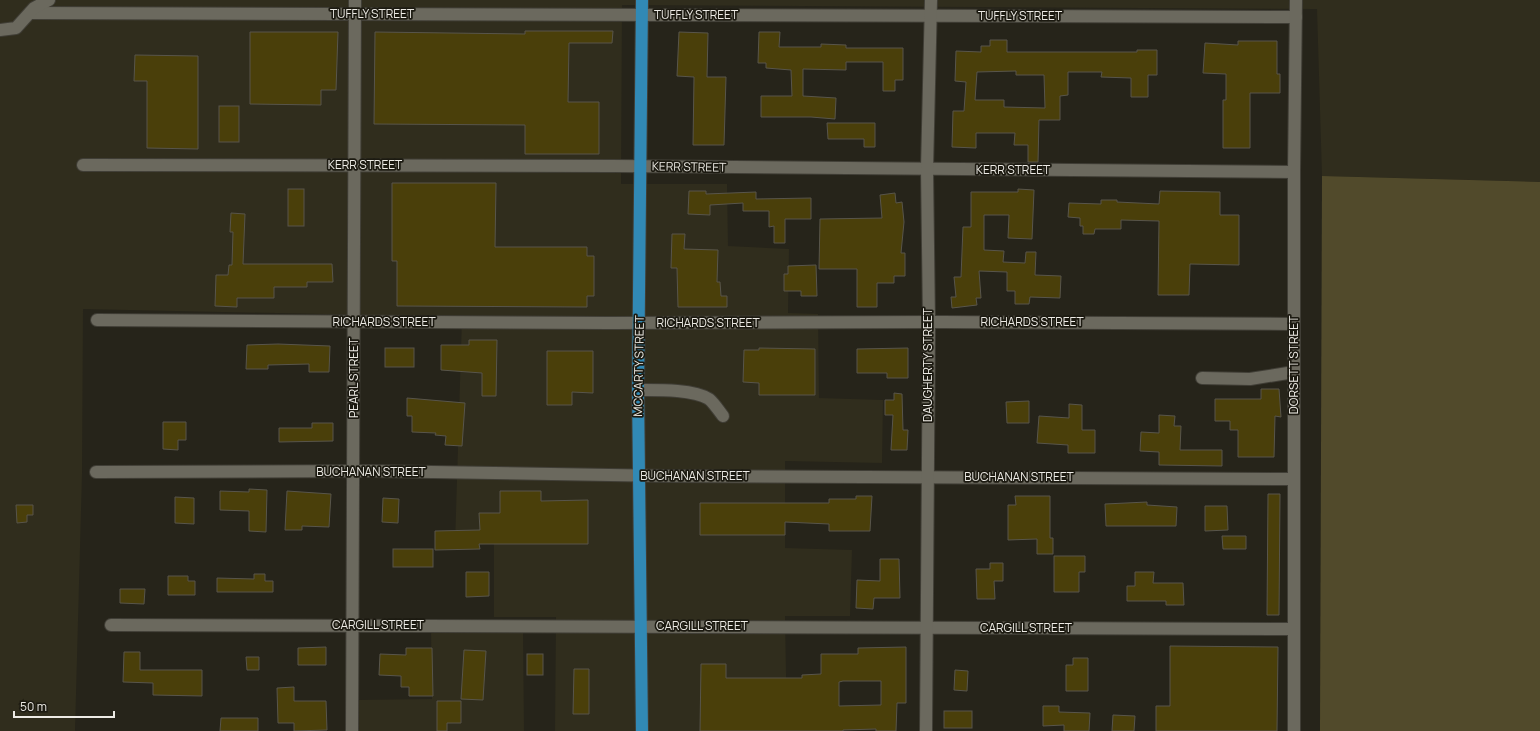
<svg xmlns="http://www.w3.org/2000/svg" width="1540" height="731" viewBox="0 0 1540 731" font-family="Manrope,sans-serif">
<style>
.built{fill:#302d1d}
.green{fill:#514a2b}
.building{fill:#4a3f0a;stroke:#58554b;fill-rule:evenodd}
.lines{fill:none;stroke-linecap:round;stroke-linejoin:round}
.minor-casing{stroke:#403e36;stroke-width:14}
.major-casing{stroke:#403e36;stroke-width:14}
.minor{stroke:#6b695e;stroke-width:12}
.major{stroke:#3189b5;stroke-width:12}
.labels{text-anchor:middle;stroke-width:3.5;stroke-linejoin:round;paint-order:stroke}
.street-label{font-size:12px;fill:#edebe5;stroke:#1c1a11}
</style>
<rect width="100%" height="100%" fill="#26241a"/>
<!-- built -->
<g class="built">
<path d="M0,0H1540V182L1322,176L1317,9L622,5L621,184H727L728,246L789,249L788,313L818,314L819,398L883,400L882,463L785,461V548L852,550L850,616H785L787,731H555L556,617H494V544L455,545L462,317L83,309L82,474L75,731H0Z"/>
<path d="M523,629L524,731H357V700L432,699L431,630Z"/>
</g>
<!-- green -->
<path class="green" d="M1322,176L1540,182V731H1320Z"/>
<!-- building -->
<g class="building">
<path d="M525,31H613L612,43H569L568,102H599V154H525V125L374,124L375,32L525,34Z"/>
<path d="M250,32H338L336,90H321V105L250,104Z"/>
<path d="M679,32L708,33L707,77H726L724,145H693L694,77L677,76Z"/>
<path d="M759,32H780L779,47H821V44L846,45V48H903V80H895V91H883V62H846V70L803,69V96L836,98L835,119L811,117H761V96H792L791,70L766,68V63H758Z"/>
<path d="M990,40H1007V52H1137V50H1157V75H1148V97H1131V78L1101,77L1102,72H1068V95L1060,96V120H1039L1038,162H1028V145H1014L1015,133H976V148L952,147L953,111H964L966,82L955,81L956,51L981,52V46H990ZM1016,71V75H1044L1045,108L1004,107V100H975L977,72Z"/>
<path d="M1238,41H1277V74H1280V93H1250V148H1223V100H1226V74L1203,73L1205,43L1238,45Z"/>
<path d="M135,55L198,56V149L147,148V81H134Z"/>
<rect x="219" y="106" width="20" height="36"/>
<path d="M827,123H875V147H864V139H828Z"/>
<path d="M392,183H496L495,247H587V256H594V296H587V307L397,306V261H392Z"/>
<rect x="288" y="189" width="16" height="37"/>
<path d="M1018,189L1034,190L1032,239L1008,238L1009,215H984V250L1004,251L1003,262L1025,263L1026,252H1036L1035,275L1061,276L1060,298L1030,297L1029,304H1015V291H1007V272L979,271L981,298H976L977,305L952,308L951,297H956L954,277H961L963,227H971V192H1018Z"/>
<path d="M689,191H706V194L756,192V199L811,198V219H785V243H774V226L769,227V211H743V203L710,205V215L688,214Z"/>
<path d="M1160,191L1220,192V215H1239V265L1190,264L1189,295H1158L1159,221L1121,220V229H1095L1094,234H1083V226H1080V218L1068,217L1069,203L1101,204V200H1117V202L1159,204Z"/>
<path d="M895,193L896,203L902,202L904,222L901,253H905V276H894V283H877V307H857V269H819L820,219L882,218L880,195Z"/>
<path d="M231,213L245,214L243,264H332L333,282H307V287H274V298H237V307L215,306L216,275H228L229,265H232L233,232H230Z"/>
<path d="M672,234H685L684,249L718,250L717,282H720L721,296H727V307H678L677,268H671Z"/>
<path d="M816,265L817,296H801V291H784V274H788V266Z"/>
<path d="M469,340H497L496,396H482V373L441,370V345H469Z"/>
<path d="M278,344L330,346L329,372H309V364L268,365V369H246L247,345Z"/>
<rect x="385" y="348" width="29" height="19"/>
<path d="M759,348L815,349V395H759V383L743,382L744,350H759Z"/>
<path d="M908,348V378H887V373H857V349Z"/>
<path d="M547,351H593V393L572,392V405H547Z"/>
<path d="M1261,389H1279L1281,417L1275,416L1274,457H1238V430H1230V421H1215V399H1261Z"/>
<path d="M894,393L902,394L903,430H908L907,450H891L893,415H885V400H894Z"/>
<path d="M407,398L465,403L462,446L445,445L446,436L435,435L436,433L412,432V416H407Z"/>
<path d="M1029,401V423H1007L1006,402Z"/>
<path d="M1069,404L1082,405V430H1095V453H1068V445L1037,443L1039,416L1069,418Z"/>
<path d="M1159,415L1175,416L1174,426H1181L1180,450H1222V466L1159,465V452L1140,451L1141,432L1159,433Z"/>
<path d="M163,422H186V440H178V450L163,449Z"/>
<path d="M312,423H333V441L279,442V428H312Z"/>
<path d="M249,489L267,490L266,532L249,531V511L220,510V491L249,492Z"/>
<path d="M287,491L331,494L329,527L302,526V530H285Z"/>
<path d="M500,491H541V501L588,500V544H479L480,549L435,550V531L480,530L479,513H500Z"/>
<path d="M1268,494H1280L1279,615H1267Z"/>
<path d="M856,496H872L870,531H829V524L785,522V535H700V503H829V499H856Z"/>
<path d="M1015,496H1050V538H1053V554H1037V539L1008,540V505H1016Z"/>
<path d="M175,497L194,498V524L175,523Z"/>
<path d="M383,498L399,499L398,523L382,522Z"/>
<path d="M1147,502V505L1177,507L1176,526H1106L1105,504Z"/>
<path d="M16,505H33V515H27V522L17,523Z"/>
<path d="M1205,506H1227L1228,530L1205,531Z"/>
<path d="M1222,536H1246V549H1223Z"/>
<rect x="393" y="549" width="40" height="18"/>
<path d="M1054,556H1085V572H1079V592H1054Z"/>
<path d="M880,559H899L900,598H874L873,609L856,608L857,580L880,581Z"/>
<path d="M990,563H1003V581H994L995,599H977L976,569H990Z"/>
<path d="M466,572H489V596L466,597Z"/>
<path d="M1135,572H1154L1153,583H1183L1184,605H1166V601H1127V586H1135Z"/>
<path d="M254,574H265V581H273V592H217V578L254,579Z"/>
<path d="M168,576H188V581H195V595H168Z"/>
<path d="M120,589H145L144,604L120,603Z"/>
<path d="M1170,646L1278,647L1277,731H1156V706H1170Z"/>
<path d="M326,647V665H298V648Z"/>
<path d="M906,647V703H897L896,731H876V729L843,730V731H700L701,664H726V678H802V675L821,674V654H858V648ZM843,681H881V705L839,706V682Z"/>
<path d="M406,648H432L433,696H409V687H401V676L379,675L380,654L406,655Z"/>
<path d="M464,650L486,651L483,700L461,699Z"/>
<path d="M124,652H140V670H202V696L153,695V683L123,682Z"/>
<rect x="527" y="654" width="16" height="21"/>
<path d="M246,657H259V670H247Z"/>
<path d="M1073,658H1088V691H1066V665H1073Z"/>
<path d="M574,669H589V714H573Z"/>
<path d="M955,670L968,671L967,691L954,690Z"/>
<path d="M294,687V701H326L327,730L294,731V723H278L277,688Z"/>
<path d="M437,701H461V723H447V731H437Z"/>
<path d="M1043,706H1059V712L1090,713L1089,731H1064V725L1043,726Z"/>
<rect x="944" y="711" width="28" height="17"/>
<path d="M1113,715L1135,716L1134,731H1112Z"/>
<path d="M221,718H258V731H220Z"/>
</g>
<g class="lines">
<!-- minor casing -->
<g class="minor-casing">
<g id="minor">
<path d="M30,13L1296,17"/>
<path d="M0,30L16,28L34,8L49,0"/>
<path d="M83,165L615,166L1294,172"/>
<path d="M97,320L609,323L943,322L1294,324"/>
<path d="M1202,378L1250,379L1294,372"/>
<path d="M638,390C656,390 693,389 709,399C714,403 719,411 723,416"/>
<path d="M96,472L370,471L668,476L1294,479"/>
<path d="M111,625L1294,629"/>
<path d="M352,731L355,0"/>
<path d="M926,731L929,322L927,169L931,0"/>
<path d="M1294,731V172L1296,0"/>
</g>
</g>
<!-- major casing -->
<g class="major-casing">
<path id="major" d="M642,0L638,390L642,731"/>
</g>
<!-- minor -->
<use href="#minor" class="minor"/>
<!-- major -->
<use href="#major" class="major"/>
</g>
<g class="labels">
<!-- street labels -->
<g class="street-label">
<text x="372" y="18">TUFFLY STREET</text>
<text x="696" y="19">TUFFLY STREET</text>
<text x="1020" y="20">TUFFLY STREET</text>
<text x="365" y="169">KERR STREET</text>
<text transform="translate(689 167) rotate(1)" y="4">KERR STREET</text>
<text x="1013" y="174">KERR STREET</text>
<text x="384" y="326">RICHARDS STREET</text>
<text x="1032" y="326">RICHARDS STREET</text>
<text x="708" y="327">RICHARDS STREET</text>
<text transform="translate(928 365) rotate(-90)" y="4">DAUGHERTY STREET</text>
<text transform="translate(1294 365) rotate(-90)" y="4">DORSETT STREET</text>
<text transform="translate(639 366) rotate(-89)" y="4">MCCARTY STREET</text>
<text transform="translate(354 378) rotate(-90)" y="4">PEARL STREET</text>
<text x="371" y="476">BUCHANAN STREET</text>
<text x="695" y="480">BUCHANAN STREET</text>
<text x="1019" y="481">BUCHANAN STREET</text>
<text x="378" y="629">CARGILL STREET</text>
<text x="702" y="630">CARGILL STREET</text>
<text x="1026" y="632">CARGILL STREET</text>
</g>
</g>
<!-- scale -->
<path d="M14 711v6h100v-6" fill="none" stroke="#edebe5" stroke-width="2"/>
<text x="20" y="711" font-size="12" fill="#edebe5" stroke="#1c1a11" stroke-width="3" paint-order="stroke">50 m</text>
</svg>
